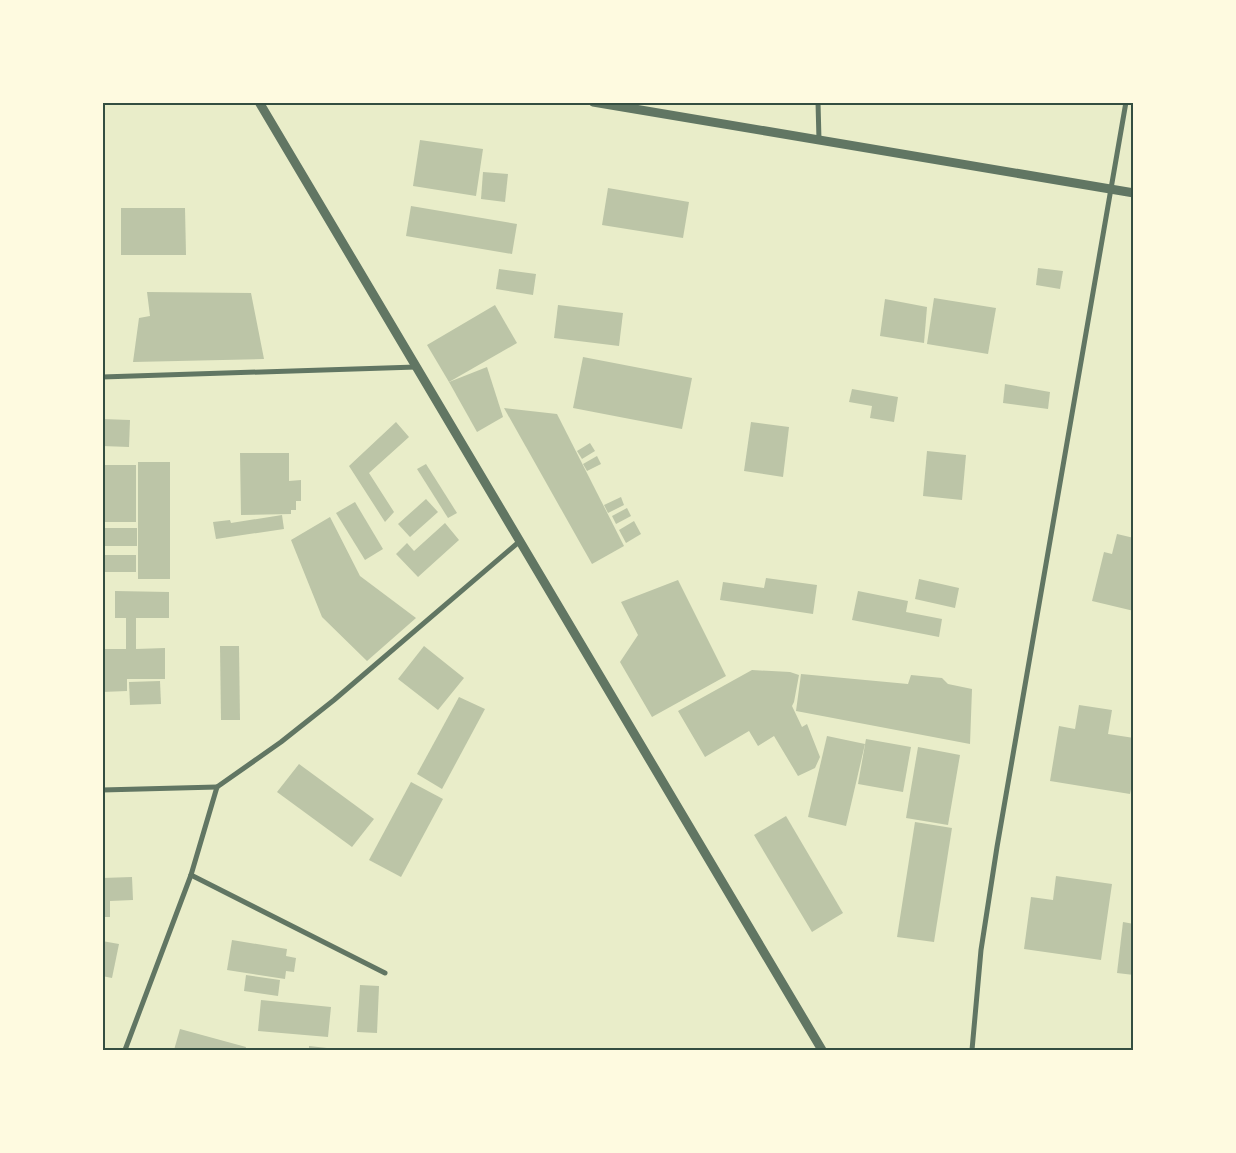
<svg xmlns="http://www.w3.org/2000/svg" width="1236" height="1153" viewBox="0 0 1236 1153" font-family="Karla,sans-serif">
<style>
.building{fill:#bcc5a7}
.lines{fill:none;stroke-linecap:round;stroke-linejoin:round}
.minor{stroke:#617663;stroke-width:5}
.tertiary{stroke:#617663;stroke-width:9}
.neatline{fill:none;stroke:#344e41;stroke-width:2}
</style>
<rect width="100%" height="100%" fill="#e9edc9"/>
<!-- building -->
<g class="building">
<path d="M420,140L483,149L476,196L413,186Z"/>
<path d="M483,172L508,174L505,202L481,199Z"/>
<path d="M608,188L689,202L683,238L602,225Z"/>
<path d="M411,206L517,224L512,254L406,236Z"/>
<path d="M121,208H185L186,255H121Z"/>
<path d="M1038,268L1063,271L1060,289L1036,285Z"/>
<path d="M499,269L536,274L533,295L496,289Z"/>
<path d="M147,292L251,293L264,359L133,362L139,318L150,316Z"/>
<path d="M934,298L996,308L988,354L927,344Z"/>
<path d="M885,299L927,307L924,343L880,336Z"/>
<path d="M495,305L517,343L449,382L427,345Z"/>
<path d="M558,305L623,313L619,346L554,338Z"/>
<path d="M583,357L692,378L682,429L573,408Z"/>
<path d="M487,367L503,417L477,432L449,382Z"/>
<path d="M1005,384L1050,392L1048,409L1003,403Z"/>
<path d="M852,389L898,397L894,422L870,418L872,406L849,402Z"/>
<path d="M504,408L557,414L624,546L592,564Z"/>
<path d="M102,419L130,420L129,447L102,446Z"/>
<path d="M396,422L409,437L369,473L394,512L385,522L349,466Z"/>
<path d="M751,422L789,427L783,477L744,471Z"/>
<path d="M590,443L595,451L582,459L577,451Z"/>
<path d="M927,451L966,455L962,500L923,496Z"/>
<path d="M240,453H289V481L301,480V501H296V510H291V514L241,515Z"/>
<path d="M597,456L601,464L587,471L583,464Z"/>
<rect x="138" y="462" width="32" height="117"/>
<path d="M426,464L457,513L448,518L417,469Z"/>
<rect x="102" y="465" width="34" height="57"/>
<path d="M621,497L624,505L608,513L604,505Z"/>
<path d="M426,499L438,512L410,537L398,524Z"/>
<path d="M355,502L383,549L365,560L336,513Z"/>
<path d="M627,508L631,516L616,524L612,516Z"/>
<path d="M282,515L284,529L216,539L213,522L230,520L231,523Z"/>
<path d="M330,517L360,576L416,618L367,661L322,617L291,540Z"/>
<path d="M634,521L641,534L626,543L619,530Z"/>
<path d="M445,523L459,540L418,577L396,554L407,543L414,551Z"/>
<rect x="104" y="528" width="33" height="18"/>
<path d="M1117,534L1134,538V611L1092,601L1104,552L1112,554Z"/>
<rect x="102" y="555" width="34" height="17"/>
<path d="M766,578L817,585L813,614L720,600L723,582L764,588Z"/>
<path d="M919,579L959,588L955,608L915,599Z"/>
<path d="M678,580L726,676L652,717L620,662L638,635L621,602Z"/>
<path d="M115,591L169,592V618H136V649L165,648V679H127V691L102,692V649H126V618H115Z"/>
<path d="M858,591L908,601L906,612L942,619L939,637L852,620Z"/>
<path d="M220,646H239L240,720H221Z"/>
<path d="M424,646L464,678L438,710L398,679Z"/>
<path d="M752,670L790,672L799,675L794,702L792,706L802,727L807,724L820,757L815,768L798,776L774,736L758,746L749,731L705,757L678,711Z"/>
<path d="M801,674L908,684L911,675L942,678L948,684L972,689L970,744L796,711Z"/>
<path d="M160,681L161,704L130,705L129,682Z"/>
<path d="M459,697L485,709L442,789L417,774Z"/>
<path d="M1079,705L1112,710L1108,734L1134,738V775L1130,794L1050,781L1059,726L1075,729Z"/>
<path d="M827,736L865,744L846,826L808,817Z"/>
<path d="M866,739L911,747L903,792L858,784Z"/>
<path d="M918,747L960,755L948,825L906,818Z"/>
<path d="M299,764L374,819L352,847L277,792Z"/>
<path d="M411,782L443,799L401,877L369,860Z"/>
<path d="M786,816L843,913L812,932L754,835Z"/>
<path d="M915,822L952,828L934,942L897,937Z"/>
<path d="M1056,876L1112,884L1101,960L1024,949L1031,897L1053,900Z"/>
<path d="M132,877L133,900L110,901V917H102V878Z"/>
<path d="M1123,922L1134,924V975L1117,973Z"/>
<path d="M232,940L287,949L286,956L296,958L294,972L286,971L285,979L227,970Z"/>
<path d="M102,941L119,944L112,978L102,976Z"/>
<path d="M246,975L280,980L278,996L244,991Z"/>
<path d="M360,985L379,986L377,1033L357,1032Z"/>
<path d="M261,1000L331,1007L328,1037L258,1031Z"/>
<path d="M180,1029L246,1047L245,1050H174Z"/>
<path d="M309,1046L336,1049V1050H309Z"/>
</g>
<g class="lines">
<!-- minor -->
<g class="minor">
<path d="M818,102L819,140"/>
<path d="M102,377L416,367"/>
<path d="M102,790L217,787"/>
<path d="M191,875L385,973"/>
<path d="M125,1050L191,875L217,787L281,742L334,700L520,541"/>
<path d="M972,1050L981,950L997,847L1126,102"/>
</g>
<!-- tertiary -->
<g class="tertiary">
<path d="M259,102L822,1050"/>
<path d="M593,102L1134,193"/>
</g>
</g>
<!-- border -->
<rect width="1236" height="1153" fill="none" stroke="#fefae0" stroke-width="208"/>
<rect x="104" y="104" width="1028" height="945" class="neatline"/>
</svg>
